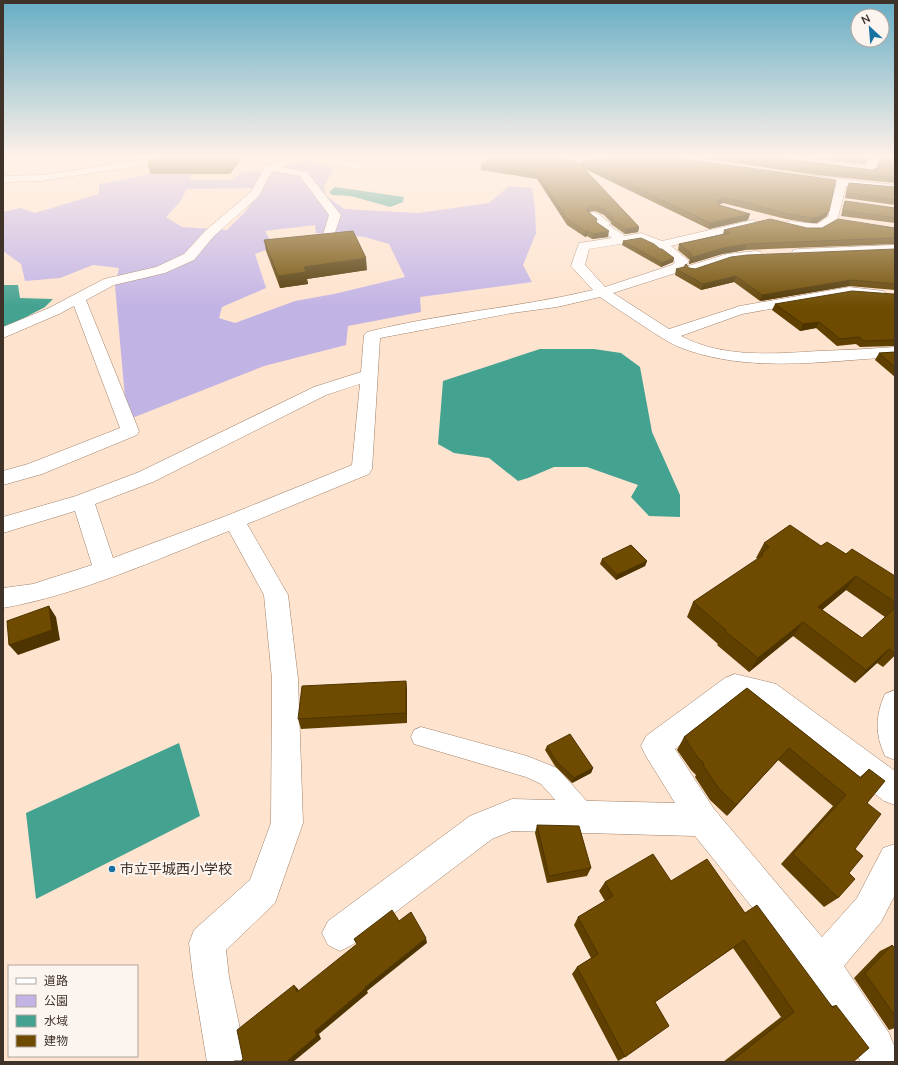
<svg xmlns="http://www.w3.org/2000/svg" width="898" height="1065" viewBox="0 0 898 1065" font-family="'Nunito Sans','Noto Sans JP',sans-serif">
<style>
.green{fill:#c2b3e5;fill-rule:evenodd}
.water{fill:#44a290}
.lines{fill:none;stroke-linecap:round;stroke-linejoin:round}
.service-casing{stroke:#9f8068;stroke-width:1}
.minor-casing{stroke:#9f8068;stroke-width:1}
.service{fill:#fff;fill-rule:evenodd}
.minor{fill:#fff;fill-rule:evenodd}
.wall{fill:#5f4000;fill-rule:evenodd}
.shaded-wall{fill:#4d3400}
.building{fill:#6e4b00;stroke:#4d3400}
.poi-dot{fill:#1971a1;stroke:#fbf4ef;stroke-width:1.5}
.labels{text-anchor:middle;stroke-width:4;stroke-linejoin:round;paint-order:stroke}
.near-poi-label{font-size:14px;fill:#3f3228;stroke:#fbf4ef;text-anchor:start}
</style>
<rect width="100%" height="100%" fill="#fee3ce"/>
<!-- green -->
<path class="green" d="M306,160L335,169L324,185L325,195L344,209L418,213L489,203L509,186L532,188L535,208L536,233L523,265L532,282L420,297L421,312L348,326L346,345L264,366L127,420L115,286L119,268L93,265L60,278L25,281L21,264L3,251V212L20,208L35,213L99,194V184L200,165L188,180H232L244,171L274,172L278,169ZM263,188L245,212L227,230L182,227L166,217L180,202L187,189ZM315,225L316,233L365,237L389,244L405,277L334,294L295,301L235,323L219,318L222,307L266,288L255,254L274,247L265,231Z"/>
<!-- water -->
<g class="water">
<path d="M335,187L404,197L403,202L390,207L351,196L332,195L329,192Z"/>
<path d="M3,285H18L20,298L53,299L45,307L3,329Z"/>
<path d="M540,349H594L621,353L640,367L652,432L680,495V517L649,516L631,497L638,485L587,467H554L528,478L518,481L489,458L454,453L438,444L443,381Z"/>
<path d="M179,743L200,816L36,899L26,813Z"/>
</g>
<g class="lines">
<!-- service casing -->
<g class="service-casing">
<path id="service" d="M421,727L527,756L557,768L593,808L596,816L593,824L585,827L577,824L541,784L526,777L414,744L411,737L414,730Z"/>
</g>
<!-- minor casing -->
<g class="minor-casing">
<g id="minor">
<path d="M153,158H174L169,161L42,181L3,182V176L42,175Z"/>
<path d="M292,158H306L304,160L282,167L307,172L341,215L332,241H324L322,238L329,215L300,176L272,171L259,196L214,236L194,260L165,273L114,285L86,300L139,431L137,435L42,474L3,485V471L28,464L120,428L74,306L59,314L3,338V327L49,308L104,279L156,267L184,254L206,230L251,192L265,166Z"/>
<path d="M312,158H330L360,164L362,166L357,169L317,161Z"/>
<path d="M553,158H618L613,161L577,165L555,160Z"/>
<path d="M671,158C681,157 716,157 723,164L718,167L676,161Z"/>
<path d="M776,158H800L866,166L867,162L872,158H882L877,163L874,172L870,173L781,161Z"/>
<path d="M807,175L895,185V191L846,186L837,221L819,232L786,228L784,225L786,222L790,221L817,224L828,217L836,184L803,180L802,178L803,176Z"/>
<path d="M593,212L597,213L610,223L609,225L625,236L641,233L662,241L753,220L757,222L759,224L757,226L671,246L689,261L682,271L613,293L669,329L740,306L849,287L884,291L886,294L884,297L879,298L849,295L742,314L681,336C722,358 773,354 819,351C844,350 870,349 895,347V357C824,361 747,374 679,347C667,342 656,334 645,327C630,317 614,307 600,297L557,307L512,313L380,338L372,469L369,474L247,524L288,595L298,679L303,823L275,903L226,950L229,977L247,1062H207L193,977L189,943L194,930L250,880L271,823L272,679L264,595L229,531C155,560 81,594 3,608V588L33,584L92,565L75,511L3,533V517L76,496L139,472L314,387L361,372L364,335L367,332C441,313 518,308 593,290L571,266L579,243L612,238L596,226L598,224L587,215L589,213ZM640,241L657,248L675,262L672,265L605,287L585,265L589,249ZM360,384L352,465L226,516L113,558L95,504L153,482L326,395Z"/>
<path d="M895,245V253L798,257L793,256L792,253L793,250L798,249Z"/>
<path d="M756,251L761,252L762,255L761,258L729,262L693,273L688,272L686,269L688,266L727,254Z"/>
<path d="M735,674L776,684L895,771V805L884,801L759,704L739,699L675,749L714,809L822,937L857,898L883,848L895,844V895L881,922L844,966L889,1033L895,1048V1062H861L809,978L695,836L512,831L492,839L352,945L340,951L328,945L322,933L328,921L470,816L512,799L675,803L646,756L641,746L646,736L725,678Z"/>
<path d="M895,690V760L885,756C875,734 875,716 885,694Z"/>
</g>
</g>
<!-- service -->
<use href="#service" class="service"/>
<!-- minor -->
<use href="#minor" class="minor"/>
</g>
<!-- wall -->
<g class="wall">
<path d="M164,158H242L230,174H150L149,168Z"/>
<path d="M701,158H782L872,170L877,168L880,159L895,158V183L816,175Z"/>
<path d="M809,158H871L866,161L865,164Z"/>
<path d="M581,161L827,216L817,223H810L786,219L723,203L719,204V205L748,220L709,229L583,168L639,227L638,232L625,234L611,224V222L604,215L595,211L589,212L596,222L608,237L592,239L587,236L585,237L567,225L537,179L481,170V165H580Z"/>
<path d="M849,183L895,187V205L845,198L847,188Z"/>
<path d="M845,201L895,208V223L841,216L843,207Z"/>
<path d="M807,228H895V244L745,250L722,254L689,264L690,260L678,250L679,244L723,234L724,230Z"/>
<path d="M264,240L367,270L307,279L308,284L280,288L266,251Z"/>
<path d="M623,241L660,249L674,258L673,262L661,267L622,245Z"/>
<path d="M895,249V290L849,286L760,301L734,282L701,290L675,275L676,269L689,268L695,269Z"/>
<path d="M893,294H895V346L860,347L856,344L837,346L816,328L800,331L772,310L775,304Z"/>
<path d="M895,352V377L875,360L879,353Z"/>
<path d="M764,543L821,546L846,554L895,576V655L883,667L877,663L855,683L793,636L749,672L717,645L718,644L687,617L693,602L758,559L756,558ZM846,590L885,617L862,638L822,610Z"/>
<path d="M602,559L647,561L645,566L616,580L600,564Z"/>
<path d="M406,681L407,691V723L301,729L298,719Z"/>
<path d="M747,688L860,777L869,769L867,803L849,873L838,898L824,907L781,864L833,806L778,760L727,816L710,800L695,777L696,775L691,770L677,750L684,737Z"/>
<path d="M547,746L593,768L591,773L572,783L555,766L545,750Z"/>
<path d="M537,825L591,868L587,876L547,883L535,833Z"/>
<path d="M671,881L745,913L832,1006L836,1005L853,1062H723L781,1017L733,948L655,1002L625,1057L618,1061L572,974L577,967L591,958L574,925L578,917L605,901L599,891L605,882Z"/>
<path d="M892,945L895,948V1028L889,1030L854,978L880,951Z"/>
</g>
<!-- shaded-wall -->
<g class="shaded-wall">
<path d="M237,158H242L230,174L229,168Z"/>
<path d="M724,197L723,203L716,206L717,201Z"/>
<path d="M590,206L589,212L586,215V210Z"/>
<path d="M829,211L827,216L817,223H810L812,218Z"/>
<path d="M750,214L748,220L709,229L710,223Z"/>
<path d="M639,227L638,232L625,234L626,229Z"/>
<path d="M585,231H588L587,236L585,237Z"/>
<path d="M609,231L608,237L592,239L593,234Z"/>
<path d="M747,244L745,250L722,254L689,264L690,258L723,248Z"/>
<path d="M366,258L367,270L307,279L308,284L280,288L278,276L304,267Z"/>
<path d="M674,258L673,262L661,267L662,263Z"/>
<path d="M736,276L734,282L701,290L703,284Z"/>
<path d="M851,280L849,286L760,301L762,295Z"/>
<path d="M819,322L816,328L800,331L803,324Z"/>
<path d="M647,561L645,566L616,580L617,575Z"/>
<path d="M856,576L846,590L809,621L818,607Z"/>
<path d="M49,606L56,617L60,640L18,655L9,645Z"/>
<path d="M803,622L793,636L749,672L758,658Z"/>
<path d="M889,649L877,663L855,683L866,670Z"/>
<path d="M895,654V655L883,667Z"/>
<path d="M406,681L407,691V723L406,713Z"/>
<path d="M789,748L778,760L727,816L736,805Z"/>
<path d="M593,768L591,773L572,783L574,778Z"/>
<path d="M426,938L427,943L367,991L368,993L319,1034L321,1039L293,1062H286L315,1031L365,987Z"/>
<path d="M294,985L298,989L301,997L297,992Z"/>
</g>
<!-- building -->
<g class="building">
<path d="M164,158H237L229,168H149L148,160Z"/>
<path d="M491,158H559L578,162L639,227L626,229L612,219V217L605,210L596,206H590L586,210L597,219L596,222L609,231L593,234L588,231H585L567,219L538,174L481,165Z"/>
<path d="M614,158H677L836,180L829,211L819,217L812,218L788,214L724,197L717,201L719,205L750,214L710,223L581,161Z"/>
<path d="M735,158H782L872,170L878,168L880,159L882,158H895V178L818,170Z"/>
<path d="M851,158H867V160Z"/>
<path d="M849,183L895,187V200L847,193Z"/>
<path d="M845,201L895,208V218L843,210Z"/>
<path d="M770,219L807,228H822L838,219L895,228V238L747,244L723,248L690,258L692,254L679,244L730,233L724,230Z"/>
<path d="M353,231L366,258L304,267L306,272L278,276L264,240Z"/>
<path d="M641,238L654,244L660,249H662L674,258L662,263L623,241Z"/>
<path d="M895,249V284L851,280L762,295L736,276L703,284L676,269L684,267L686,264L689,268L695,269L731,257L747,255Z"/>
<path d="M852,291L893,294H895V340L864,341L859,337L840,339L819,322L803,324L775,304Z"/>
<path d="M895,352V367L879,353Z"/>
<path d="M790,525L821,546L827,542L846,554L852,549L895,576V602L856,576L818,607L862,638L895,608V653L889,649L866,670L803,622L758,658L725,631L726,630L693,602L763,555L761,554L769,547L764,543Z"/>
<path d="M631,545L647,561L617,575L602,559Z"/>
<path d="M49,606L52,630L9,645L7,621Z"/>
<path d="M406,681V713L298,719L302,686Z"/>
<path d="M747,688L861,778L869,769L885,781L867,803L881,814L855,849L863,856L849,873L855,879L838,898L793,854L846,795L789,748L736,805L719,789L703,765L704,763L698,758L684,737Z"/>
<path d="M570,734L593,768L574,778L556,761L547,746Z"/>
<path d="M537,825L579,826L591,868L549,876Z"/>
<path d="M653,854L671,881L707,859L745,913L757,905L833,1008L836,1005L869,1048L853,1062H730L794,1012L744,940L655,1002L669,1026L625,1057L577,967L598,954L578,917L613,896L605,882Z"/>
<path d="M392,910L399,921L411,912L426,938L365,987L366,988L315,1031L317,1036L286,1062H234V1061H241L243,1059L237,1030L294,985L297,992L357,944L354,939Z"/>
<path d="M892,945L895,948V1016L865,973Z"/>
</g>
<!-- sky -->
<linearGradient id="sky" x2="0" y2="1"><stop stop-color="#66adc5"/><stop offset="0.51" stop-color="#fff2e9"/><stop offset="1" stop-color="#fff2e9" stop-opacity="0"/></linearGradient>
<rect width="898" height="307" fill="url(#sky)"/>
<!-- markers -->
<circle class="poi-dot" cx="112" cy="869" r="4"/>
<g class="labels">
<!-- near-poi labels -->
<g class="near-poi-label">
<text x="120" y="874">市立平城西小学校</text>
</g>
</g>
<!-- border -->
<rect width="898" height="1065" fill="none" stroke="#3f3228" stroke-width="8"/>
<!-- legend -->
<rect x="8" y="965" width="130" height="92" fill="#fbf4ef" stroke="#b0a69f"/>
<rect x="16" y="978" width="20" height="6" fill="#ffffff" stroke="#b0a69f"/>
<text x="44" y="985" font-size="12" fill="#3f3228">道路</text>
<rect x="16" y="995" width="20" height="12" fill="#c2b3e5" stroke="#b0a69f"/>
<text x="44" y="1005" font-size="12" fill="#3f3228">公園</text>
<rect x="16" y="1015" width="20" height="12" fill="#44a290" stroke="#b0a69f"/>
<text x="44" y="1025" font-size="12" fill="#3f3228">水域</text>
<rect x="16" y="1035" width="20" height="12" fill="#6e4b00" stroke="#b0a69f"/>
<text x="44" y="1045" font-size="12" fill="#3f3228">建物</text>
<!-- north arrow -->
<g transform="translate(870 28) rotate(334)"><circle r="19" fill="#fbf4ef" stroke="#b0a69f"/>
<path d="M0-3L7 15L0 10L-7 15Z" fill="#1971a1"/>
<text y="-6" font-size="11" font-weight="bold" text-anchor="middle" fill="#3f3228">N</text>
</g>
</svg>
